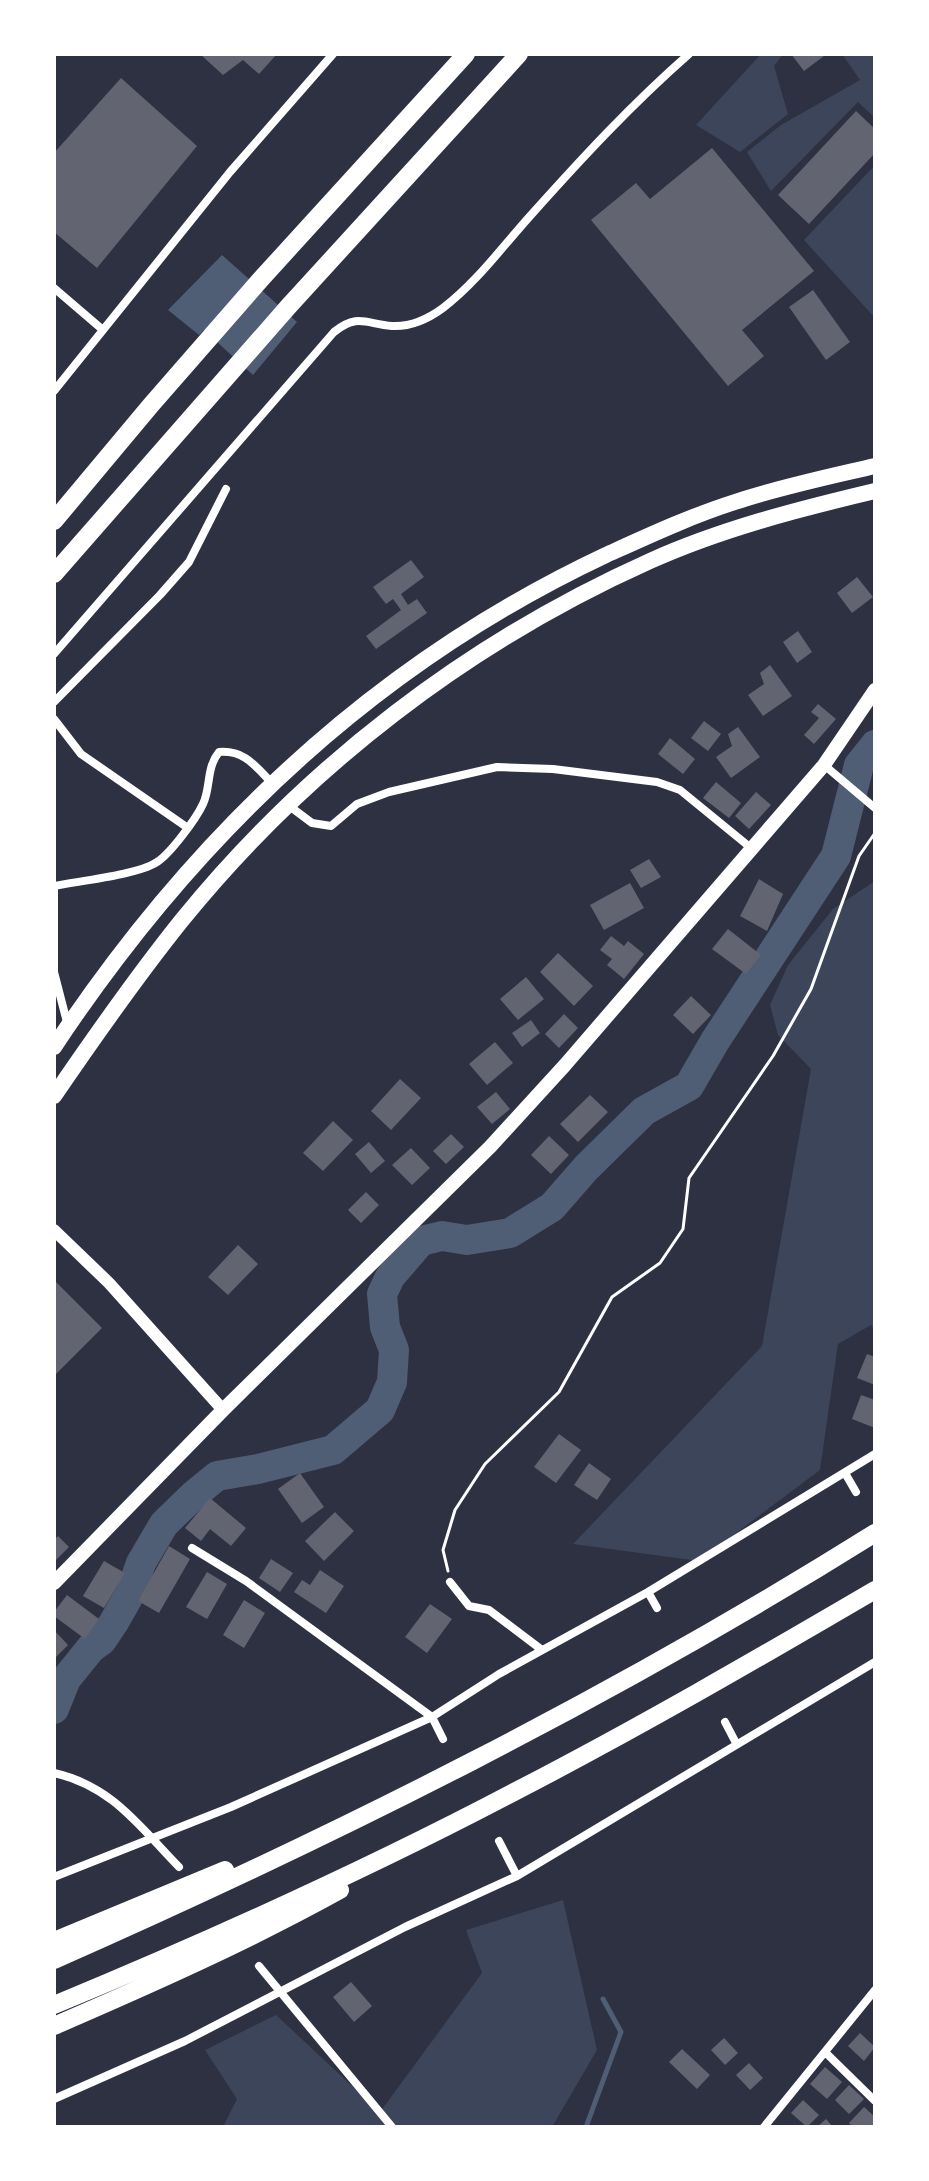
<svg xmlns="http://www.w3.org/2000/svg" width="929" height="2181" viewBox="0 0 929 2181" font-family="'Public Sans',sans-serif">
<style>
.green{fill:#3c4559}
.water{fill:#4f5d75}
.lines{fill:none;stroke-linecap:round;stroke-linejoin:round}
.stream{stroke:#4f5d75;stroke-width:5}
.river{stroke:#4f5d75;stroke-width:30}
.building{fill:#626471}
.path{stroke:#fff;stroke-width:3}
.minor{stroke:#fff;stroke-width:8}
.tertiary{stroke:#fff;stroke-width:12}
.secondary{stroke:#fff;stroke-width:14}
.trunk{stroke:#fff;stroke-width:16}
.motorway{stroke:#fff;stroke-width:18}
</style>
<rect width="100%" height="100%" fill="#2d3142"/>
<path class="green" d="M761,54h22l-9,12 14,48 -48,38 -44,-27z
M842,54h33v64l-17,-16 -87,89 -24,-39 34,-27 79,-45z
M875,165v153l-71,-78z
M875,881v450l-4,-6 -33,19 -18,126 -121,91 -126,-17 189,-198 49,-277 -33,-34 -8,-30 18,-40 45,-56z
M563,1900l34,150 -45,77h-329l14,-28 -32,-49 71,-35 104,97 102,-139 -16,-43z"/>
<path class="water" d="M222,255l75,67 -44,53 -49,-45 -5,5 -31,-25z"/>
<g class="lines">
<path class="stream" d="M586,2127l35,-95 -18,-33"/>
<path class="river" d="M54,1709l12,-30 25,-31 11,-8 12,-18 17,-30 10,-29 23,-39 31,-30 22,-18 41,-7 75,-19 47,-40 12,-28 2,-32 -9,-23 -3,-33 8,-17 31,-36 21,-5 25,4 43,-7 42,-26 34,-39 58,-57 45,-25 26,-45 121,-185 23,-91 16,-20"/>
</g>
<path class="building" d="M200,54h77l-18,20 -16,-14 -20,15z
M791,54h31l2,2 -20,15z
M121,78l76,68 -100,122 -43,-36v-79z
M856,111l19,18v24l-66,71 -31,-29z
M712,148l102,123 -72,59 22,26 -36,30 -137,-166 45,-37 14,16z
M813,290l37,52 -24,18 -37,-53z
M411,560l13,17 -23,17 7,11 9,-6 10,14 -51,36 -10,-13 35,-26 -8,-11 -7,5 -13,-17z
M857,577l16,20 -21,16 -15,-20z
M798,631l14,21 -15,11 -14,-21z
M770,665l22,31 -29,20 -15,-21 16,-11 -4,-11z
M818,704l18,15 -22,25 -10,-9 15,-17 -8,-6z
M704,721l17,13 -13,17 -17,-13z
M738,727l22,30 -29,21 -15,-21 16,-11 -4,-12z
M670,738l25,21 -12,15 -25,-20z
M716,782l25,21 -12,15 -26,-20z
M756,792l15,13 -22,24 -14,-13z
M649,859l12,18 -20,11 -11,-18z
M759,879l24,15 -16,37 -27,-15z
M630,883l14,25 -40,22 -14,-25z
M728,929l33,26 -15,19 -34,-25z
M611,936l13,10 4,-5 16,13 -20,25 -17,-14 5,-6 -12,-9z
M558,953l35,33 -19,20 -34,-34z
M526,977l18,22 -26,21 -18,-21z
M691,996l20,19 -18,19 -20,-19z
M564,1014l14,14 -19,20 -14,-14z
M531,1020l9,13 -18,14 -10,-14z
M495,1042l18,21 -26,22 -18,-21z
M400,1079l21,19 -30,32 -20,-19z
M496,1092l14,17 -18,15 -15,-17z
M590,1095l18,17 -30,30 -18,-18z
M333,1121l20,19 -30,31 -20,-18z
M451,1134l13,13 -18,17 -13,-13z
M549,1136l20,19 -18,19 -20,-19z
M369,1142l16,19 -14,12 -16,-19z
M411,1148l19,20 -18,17 -20,-20z
M366,1192l13,13 -18,18 -13,-13z
M238,1245l20,19 -30,31 -20,-18z
M54,1280l48,48 -48,48z
M867,1354l8,3v28l-18,-7z
M861,1395l14,5v28l-23,-9z
M559,1434l22,16 -25,33 -22,-16z
M589,1463l22,16 -14,21 -23,-15z
M300,1473l24,34 -22,16 -24,-34z
M210,1498l36,30 -15,18 -21,-17 -9,12 -16,-13z
M335,1512l19,19 -30,30 -19,-20z
M58,1536l11,11 -15,15v-22z
M169,1546l21,13 -31,54 -21,-12z
M271,1559l22,14 -13,19 -21,-14z
M104,1561l21,12 -21,35 -21,-12z
M320,1570l24,16 -18,27 -32,-21 8,-12 8,5z
M207,1572l20,12 -20,35 -21,-12z
M67,1595l32,24 -14,20 -31,-23v-4z
M244,1600l21,13 -21,35 -21,-13z
M430,1604l22,15 -25,34 -22,-16z
M54,1630l14,15 -14,14z
M351,1982l21,24 -18,16 -21,-25z
M860,2033l15,14 -11,14 -16,-15z
M724,2038l14,15 -13,12 -14,-15z
M682,2049l28,26 -13,14 -28,-27z
M749,2063l14,15 -13,12 -14,-15z
M825,2067l17,15 -15,17 -17,-15z
M849,2085l15,14 -15,15 -14,-14z
M803,2100l16,15 -12,12 -16,-14z
M864,2107l11,10v10h-22l-4,-4z
M826,2119l7,8h-16z"/>
<g class="lines">
<path class="path" d="M448,1571l-5,-21 12,-40 30,-46 74,-72 53,-95 48,-34 23,-34 6,-51 84,-122 38,-67 48,-133 16,-23"/>
<path class="minor" d="M54,288l49,42
M54,391l176,-219 103,-118
M54,654l280,-322c24,-19 32,-8 58,-6 18,1 36,-7 51,-18 33,-25 60,-62 88,-93 51,-57 100,-110 158,-161
M54,702l106,-107 29,-33 37,-73
M54,719l27,35 107,74
M824,765l51,43
M288,805l24,18 19,3 26,-22 32,-12 108,-25 56,2 104,13 23,8 71,58
M68,1026l-14,-54v-86c24,-5 84,-11 103,-24 13,-8 39,-43 46,-58 8,-17 3,-36 16,-52 26,-2 36,14 53,31
M845,1473l11,19
M192,1548l54,33 186,136 11,22
M450,1582l19,24 20,4 53,40
M648,1592l9,16
M725,1722l11,21
M54,1773c58,13 85,53 125,94
M499,1841l18,35
M54,1877l177,-70 201,-90 67,-43 149,-82 227,-138
M259,1966l133,161
M825,2052l50,49
M54,2099l131,-58 220,-114 112,-51 358,-214
M764,2127l111,-137"/>
<path class="tertiary" d="M54,1230l55,53 114,127"/>
<path class="secondary" d="M54,1583l169,-173 267,-263 75,-82 259,-300 51,-75"/>
<path class="trunk" d="M54,1047c141,-213 320,-383 552,-492 42,-19 85,-39 129,-53 45,-15 93,-25 140,-36
M54,1096c41,-60 83,-120 128,-176 125,-154 287,-278 468,-359 71,-32 149,-52 225,-70"/>
<path class="motorway" d="M54,521l97,-116 110,-126 205,-225
M54,574l234,-267 231,-253
M54,1941l171,-71
M54,1960c283,-125 559,-263 821,-427
M54,2005c157,-65 312,-135 462,-214 122,-63 241,-132 359,-201
M54,2026c97,-42 194,-85 286,-136"/>
</g>
<rect width="929" height="2181" fill="none" stroke="#ffffff" stroke-width="112"/>
</svg>
